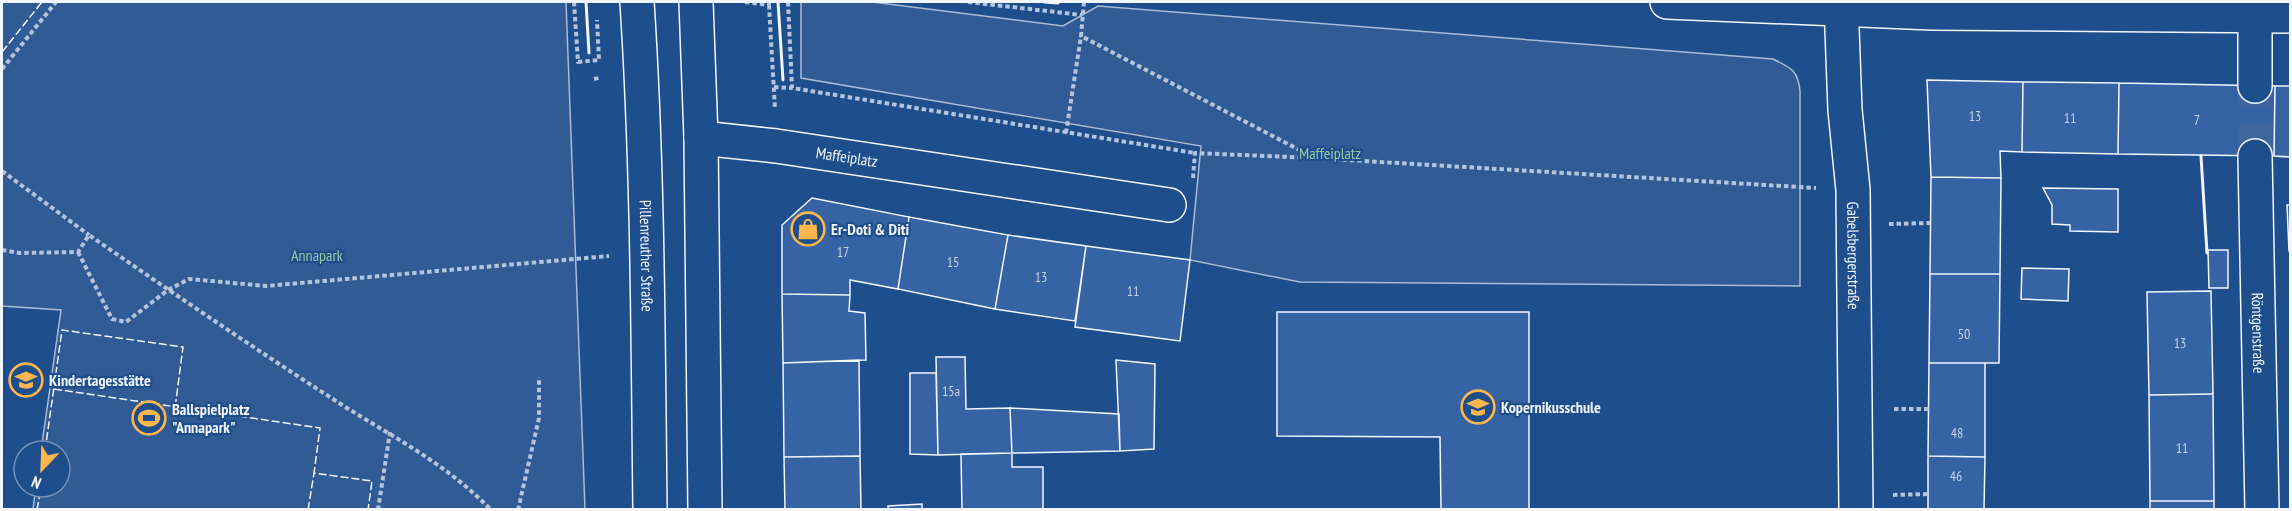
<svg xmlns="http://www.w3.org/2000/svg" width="2292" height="511" viewBox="0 0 2292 511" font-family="'PT Sans Narrow',sans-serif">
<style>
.green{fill:#305b95;stroke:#a8bbd7;stroke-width:1.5}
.building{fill:#3563a3;stroke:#f2f6ff;stroke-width:1.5}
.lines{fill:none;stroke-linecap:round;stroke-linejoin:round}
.minor-tunnel{stroke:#3f679d;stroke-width:33;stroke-dasharray:33 16;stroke-linecap:butt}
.minor-casing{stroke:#f2f6ff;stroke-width:36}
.major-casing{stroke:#f2f6ff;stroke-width:36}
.path{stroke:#b3c4dc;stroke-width:4;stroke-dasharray:4.5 3;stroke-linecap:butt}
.minor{stroke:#1f4e8c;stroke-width:33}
.major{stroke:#1f4e8c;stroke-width:33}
.fence{stroke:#f2f6ff;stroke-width:1.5;stroke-dasharray:8 3;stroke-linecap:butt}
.wall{stroke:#f2f6ff;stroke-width:3}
.labels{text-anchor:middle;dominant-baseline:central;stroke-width:4.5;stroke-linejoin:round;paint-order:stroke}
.number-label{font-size:14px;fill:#c3d1e8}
.park-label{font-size:16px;fill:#97c8a6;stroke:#1f4e8c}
.street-label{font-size:16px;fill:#f2f6ff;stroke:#1f4e8c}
.poi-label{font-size:16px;font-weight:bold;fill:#f2f6ff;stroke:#1f4e8c;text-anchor:start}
</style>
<rect width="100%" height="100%" fill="#1f4e8c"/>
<path class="green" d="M2,2h564l19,507h-552l3,-22h24v-36h-19l20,-141 -59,-4z
M801,2h71l191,24 35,-20 675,53c18,9 25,11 27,32v195l-500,-4 -110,-22 11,-114 -400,-68z"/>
<path class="building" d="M1927,80l96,2 -1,70 -22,-1 1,27 -70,-1z
M2023,82l96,1 -1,71 -96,-2z
M2119,83l156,3 -1,70 -156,-2z
M2275,86h15v71l-16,-1z
M1931,177l70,1 -1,96h-70z
M2043,188l75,1v43l-48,-1v-6l-18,-1v-19z
M812,198l97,19 -11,72 -48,-9v15l-68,-1v-69z
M2287,205h3v46h-1z
M909,217l99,18 -13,74 -97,-20z
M1008,235l78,11 -11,75 -80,-12z
M1086,246l104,14 -10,81 -105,-14z
M2208,250h20v38h-19z
M2022,268l47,1 -1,32 -47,-2z
M1930,274h70l-1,89h-70z
M2211,291l2,103 -64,1 -2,-103z
M782,294l68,1 -1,16 16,2 1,47 -83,3z
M1277,312h252v198h-88l-1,-73 -163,-1z
M936,357h29l1,52 44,-1 2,45 -74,2z
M859,360l1,96 -76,1 -1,-94z
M1116,360l39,4 -1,85 -34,2z
M1929,363h56v94l-57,-1z
M910,373h26l2,82 -28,-1z
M2213,394l1,107h-64l-1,-106z
M1010,408l109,6 1,37 -108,2z
M1012,453v14h31v43h-81l-1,-56z
M860,456l1,54h-76l-1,-53z
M1928,456l57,1 -1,53h-56z
M2150,501h64v9h-64z
M922,504v6h-34v-4z"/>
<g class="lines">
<path class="minor-tunnel" d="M2255,156v-70"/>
<g class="minor-casing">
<g id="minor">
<path d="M1667,2l265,11 358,3"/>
<path id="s1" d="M1841,2l4,108 8,80 3,320"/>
<path d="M2255,86v-70"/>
<path id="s2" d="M701,138l75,8 393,59"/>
<path id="s3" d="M2255,156l7,354"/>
</g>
</g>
<g class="major-casing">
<g id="major">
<path id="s4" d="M637,2c11,169 11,338 13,508"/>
<path d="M696,2l5,136 4,372"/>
</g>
</g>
<path class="path" d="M574,2l4,60 21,-2 -2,-40
M745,2l24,3v-3
M788,2l4,86 403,65
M968,2l114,13
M1084,2l-3,34 232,121
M769,5l6,104
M2,69l54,-67
M594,79l5,-1
M774,87l18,1
M1066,133l15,-97
M2,171l87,64
M1193,178l2,-25 119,5 502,30
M1889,224l41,-1
M2,250l18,3 58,-1 11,-17c82,57 165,113 250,168 52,33 108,61 152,107
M78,252l34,67 14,3 42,-32 21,-11 77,7 343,-30
M1894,409h35
M1893,495l35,-1
M378,510l12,-78
M518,510l21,-92v-41"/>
<use href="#minor" class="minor"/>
<use href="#major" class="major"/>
<path class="fence" d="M2,52l40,-50
M54,389l266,39 -6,45 58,8 -4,29
M45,451l17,-121 121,17 -8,61
M37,510l4,-23
M308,510l6,-37"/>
<path class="wall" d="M586,2l3,51
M778,2l5,78
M1044,2l14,1
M2201,156l6,97"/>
</g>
<defs>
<g id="shop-ring" transform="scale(1.725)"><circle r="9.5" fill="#1f4e8c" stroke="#ffb74d" stroke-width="1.5"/><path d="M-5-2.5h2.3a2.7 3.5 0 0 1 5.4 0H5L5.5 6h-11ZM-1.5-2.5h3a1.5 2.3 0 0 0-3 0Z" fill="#ffb74d"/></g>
<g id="school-ring" transform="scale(1.725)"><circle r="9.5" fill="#1f4e8c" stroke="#ffb74d" stroke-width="1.5"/><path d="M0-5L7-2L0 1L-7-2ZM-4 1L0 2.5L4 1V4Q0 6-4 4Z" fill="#ffb74d"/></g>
<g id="stadium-ring" transform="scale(1.725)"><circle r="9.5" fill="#1f4e8c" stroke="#ffb74d" stroke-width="1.5"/><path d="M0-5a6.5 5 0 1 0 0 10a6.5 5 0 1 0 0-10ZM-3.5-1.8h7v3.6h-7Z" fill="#ffb74d"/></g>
</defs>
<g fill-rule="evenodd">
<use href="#shop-ring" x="808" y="229"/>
<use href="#school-ring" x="26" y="380"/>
<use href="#school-ring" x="1478" y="407"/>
<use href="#stadium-ring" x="149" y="418"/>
</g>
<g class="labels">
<g class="number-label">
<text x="1975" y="116">13</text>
<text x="2070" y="118">11</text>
<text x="2197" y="120">7</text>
<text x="843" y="252">17</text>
<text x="953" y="262">15</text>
<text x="1041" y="277">13</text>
<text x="1133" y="291">11</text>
<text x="1964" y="334">50</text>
<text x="2180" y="343">13</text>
<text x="951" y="391">15a</text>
<text x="1957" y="433">48</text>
<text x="2182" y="448">11</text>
<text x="1956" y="476">46</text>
</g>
<g class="park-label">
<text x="1330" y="153">Maffeiplatz</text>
<text x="317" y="255">Annapark</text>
</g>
<g class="street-label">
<text stroke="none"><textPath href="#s2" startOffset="147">Maffeiplatz</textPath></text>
<text stroke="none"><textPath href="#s4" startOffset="254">Pillenreuther Straße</textPath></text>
<text stroke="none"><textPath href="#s1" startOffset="254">Gabelsbergerstraße</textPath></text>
<text stroke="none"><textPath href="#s3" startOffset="177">Röntgenstraße</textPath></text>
</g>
<g class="poi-label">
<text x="831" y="229">Er-Doti &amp; Diti</text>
<text x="49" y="380">Kindertagesstätte</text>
<text x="1501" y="407">Kopernikusschule</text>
<text x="172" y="409">Ballspielplatz<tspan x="172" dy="18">"Annapark"</tspan></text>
</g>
</g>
<rect width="2292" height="511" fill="none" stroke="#f2f6ff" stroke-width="6"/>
<g transform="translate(42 469) rotate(203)"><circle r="28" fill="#1f4e8c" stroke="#7391ba" stroke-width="1.5"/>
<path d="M0-4.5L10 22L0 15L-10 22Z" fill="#ffb74d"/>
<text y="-9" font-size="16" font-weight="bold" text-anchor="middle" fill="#f2f6ff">N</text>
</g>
</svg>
